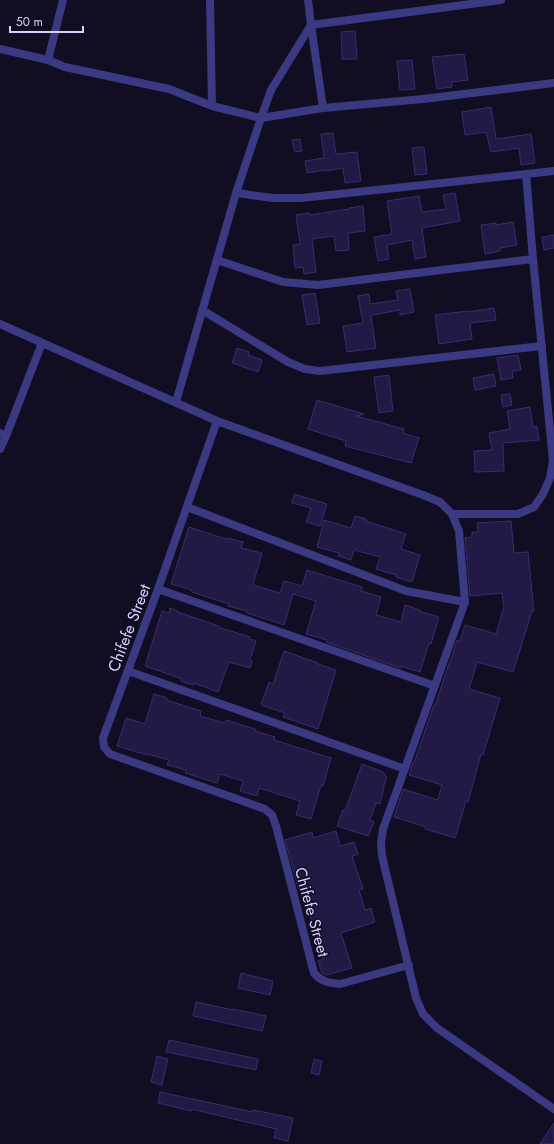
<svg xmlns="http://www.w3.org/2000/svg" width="554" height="1144" viewBox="0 0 554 1144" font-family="Jost,sans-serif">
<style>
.building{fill:#221a44;stroke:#392c70}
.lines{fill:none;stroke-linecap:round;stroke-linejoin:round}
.minor{stroke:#3b3982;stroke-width:8}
.labels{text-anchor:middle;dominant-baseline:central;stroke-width:3;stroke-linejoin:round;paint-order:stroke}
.street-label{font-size:16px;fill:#d5d0ff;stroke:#110e23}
</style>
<rect width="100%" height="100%" fill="#110e23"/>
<path class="building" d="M355,31l2,28h-15l-1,-27z
M464,54l4,26 -16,2v5l-15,2 -5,-32z
M412,60l3,29 -15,1 -3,-29z
M491,107l5,32 35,-5 4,29 -14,2 -2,-17 -28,4 -5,-20 -21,3 -3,-23z
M333,133l3,21 21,-2 4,29 -16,2 -2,-15 -17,3 -1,-1 -18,3 -2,-12 19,-3 -3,-24z
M300,139l2,12 -7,1 -3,-12z
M424,147l3,27 -12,1 -3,-27z
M455,193l5,28 -38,7 4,29 -11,2 -3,-19 -25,5 2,14 -11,2 -4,-24 18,-3 -5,-33 32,-5 3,16 24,-3 -3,-14z
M363,206l2,25 -17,2 1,17 -13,1 -2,-15 -22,3 4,33 -12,2 -1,-7 -8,1 -2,-23 7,-1 -4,-29 14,-2v2l39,-6v-1z
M513,222l4,23 -17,3v3l-15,3 -4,-29 15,-2v2z
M554,235v13l-10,2 -2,-13z
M410,289l4,23 -14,3v-5l-28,5v1h-1l5,32 -29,4 -4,-26 20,-3 -5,-27 11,-2 1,10 28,-4 -2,-9z
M315,293l5,30 -13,2 -5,-30z
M494,308l2,12 -26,3 2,16 -33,5 -4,-29 33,-4v1z
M237,348l12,4 -1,3 14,5 -4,12 -26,-9z
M518,355l3,15 -9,1 1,7 -12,2 -4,-22z
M494,374l2,12 -21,4 -2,-12z
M389,375l4,36 -14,2 -5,-36z
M510,394l2,11 -9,2 -2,-12z
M317,400l47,14 -8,2 48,13 -1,4 16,5 -8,25 -66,-17 1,-5 -38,-12z
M530,407l3,20 4,-1 2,14 -36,3 1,28 -29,1 -1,-21 18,-1 -3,-17 21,-4 -3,-18z
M294,494l33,10 -7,22 -14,-4 5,-14 -19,-5z
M355,516l11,3v2l40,13 -5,15 19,6 -8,27 -16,-5v-2l-20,-6 4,-12 -26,-7 -3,10 -13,-4 1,-3 -22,-6 7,-27 27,8z
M511,521l3,32 14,-1 6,59h-2l-19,61 -36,-10 -8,27 31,9 -17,57 -2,-1 -13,48 -2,-1 -11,37 -30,-9 1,-2 -32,-10 9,-28 35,11 4,-15 -33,-10 3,-10 1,-3 1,1 16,-47 4,-11 1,1 14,-43h1l7,-23 3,1 5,-16 31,9 8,-27 -2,-14 -32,3 -5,-58 7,-1v-5h6l-1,-9z
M189,527l37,12 1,-1 16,4 -2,6 21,5 -9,32 27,8 4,-12 18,5 5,-16 55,17 -1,4 20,6 -5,18 25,7 4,-17 15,5 -1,1 20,6 -8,27 -2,-1 -9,29 -20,-6v2l-74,-26 1,-2 -21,-6 10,-33 -23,-7 -9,31 -37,-12v-2l-19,-5 1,-2 -22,-7 -15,-5v-2l-21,-6z
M170,608l8,3v1l41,14 -1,1 32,10 -1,2 7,2 -6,19 2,1 -2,7 -21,-6 -11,30 -24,-9 -1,2 -12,-4 1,-2 -37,-13 17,-55 7,2z
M284,651l34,12v1l18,6 -18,59 -35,-12 2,-4 -24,-8 8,-23 4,2z
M154,694l13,4 -1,2 35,11 -1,5 25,7 1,-3 29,9v2l20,6 -1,3 57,18 -8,28 -2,-1 -10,34 -15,-4 4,-14 -41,-13 -2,8 -17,-5 3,-10 -23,-7 -3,9 -32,-10 1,-3 -19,-5 2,-5 -22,-6v1l-30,-9 9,-28 19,6z
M362,764l21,8 4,5 -4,11h1l-4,16 -4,-1 -6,17 4,2 -6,14 -31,-10 6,-16 2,1z
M336,831l4,15 14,-4 4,12 -6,2 11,33 -4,1 6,20 6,-2 4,14 -34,11 11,35 -26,7 -4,-2 -4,-12 5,-2 -16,-53 -2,1 -5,-17h-1l-14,-50 27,-8 1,6z
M241,973l32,8 -3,14 -32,-7z
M196,1002l37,8v-1l33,7 -4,15 -69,-15z
M169,1040l89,19 -2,11 -90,-18z
M157,1056l11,3 -6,26 -11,-3z
M314,1059l8,2 -3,14 -8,-2z
M160,1092l93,20v-2l40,8 -5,23 -14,-3 2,-9 -85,-20v2l-33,-8z
M554,1123v21h-14z"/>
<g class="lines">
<path class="minor" d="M210,0l2,106
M308,0l3,25 12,83
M0,49l48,11 17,7 104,22 43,17 49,12 62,-10 100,-9 131,-16
M48,60l15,-60
M236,193l37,5h28l253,-27
M217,260l66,22 35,3 215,-26
M202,310l86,52 17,7 15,2 222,-25
M0,324l217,97
M176,402l60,-209 25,-75 10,-28 40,-65 190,-25
M0,433l6,3 36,-93
M0,449l6,-13
M187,507l219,84 59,11
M452,514h66l16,-7 9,-13 7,-16 3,-18 -20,-201 -7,-85
M158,589l277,97
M128,671l277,98
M409,965l-69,19c-11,-1 -18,-2 -26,-11l-38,-147 -4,-11 -7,-6 -155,-55 -6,-7 -1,-9 55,-149 59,-168 206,74 17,7 12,12 7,17 6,71 -82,227 -2,14 1,13 34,142 7,16 14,14 117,81"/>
</g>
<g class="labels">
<g class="street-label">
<text transform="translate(129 628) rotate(-69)">Chifefe Street</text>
<text transform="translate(312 912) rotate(75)">Chifefe Street</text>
</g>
</g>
<path d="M10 26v6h73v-6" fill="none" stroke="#d5d0ff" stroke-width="2"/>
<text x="16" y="26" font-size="12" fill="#d5d0ff" stroke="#110e23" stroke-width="3" paint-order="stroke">50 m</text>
</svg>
